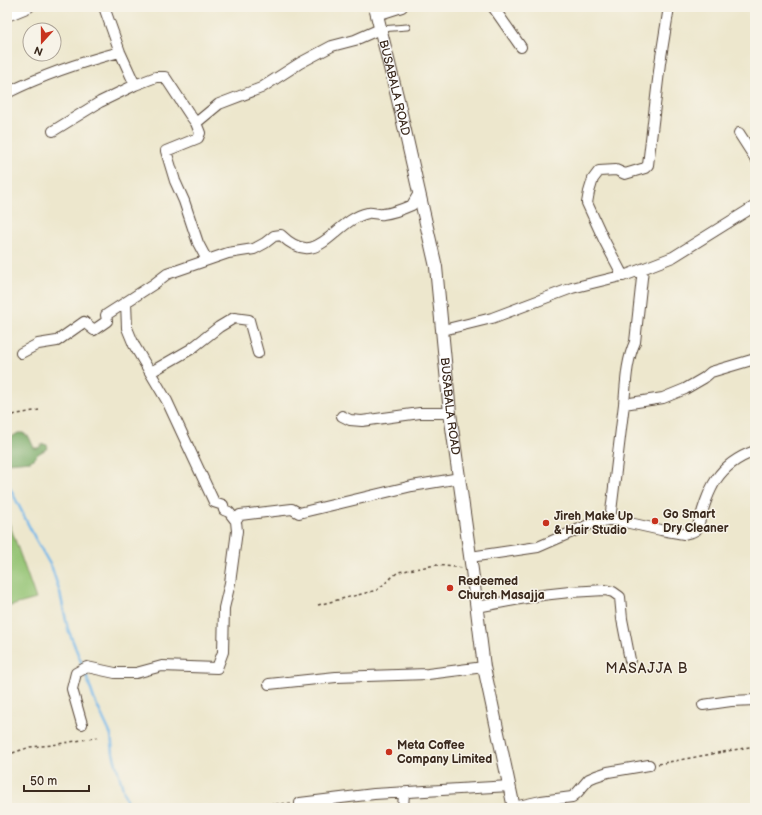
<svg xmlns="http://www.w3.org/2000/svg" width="762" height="815" viewBox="0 0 762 815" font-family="'Balsamiq Sans',sans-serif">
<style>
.green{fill:#93c372;stroke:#677648}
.forest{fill:#76a964;stroke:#586a41}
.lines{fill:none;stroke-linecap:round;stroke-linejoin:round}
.stream{stroke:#74b8ea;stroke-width:2.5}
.service-casing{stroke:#564638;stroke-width:7}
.minor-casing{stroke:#564638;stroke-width:12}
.tertiary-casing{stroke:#564638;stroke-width:14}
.path{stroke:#564638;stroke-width:1.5;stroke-dasharray:3 3;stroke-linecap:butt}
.service{stroke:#fff;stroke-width:5}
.minor{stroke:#fff;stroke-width:10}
.tertiary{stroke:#fff;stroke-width:12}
.poi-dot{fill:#c8321e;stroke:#f7f3e8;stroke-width:1.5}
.labels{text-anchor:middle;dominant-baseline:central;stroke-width:3;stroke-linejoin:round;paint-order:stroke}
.street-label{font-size:12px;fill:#3b2a1e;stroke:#f7f3e8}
.poi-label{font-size:12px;font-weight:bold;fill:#3b2a1e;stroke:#f7f3e8;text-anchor:start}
.quarter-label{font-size:14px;letter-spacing:1px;fill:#3b2a1e;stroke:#f7f3e8}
</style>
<rect width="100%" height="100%" fill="#f7f3e8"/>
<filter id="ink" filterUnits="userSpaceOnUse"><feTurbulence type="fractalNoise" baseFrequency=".025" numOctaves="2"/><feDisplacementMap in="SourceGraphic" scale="8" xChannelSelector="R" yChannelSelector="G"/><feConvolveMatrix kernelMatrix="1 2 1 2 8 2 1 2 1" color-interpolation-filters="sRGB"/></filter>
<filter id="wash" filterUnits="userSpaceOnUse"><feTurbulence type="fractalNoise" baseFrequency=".012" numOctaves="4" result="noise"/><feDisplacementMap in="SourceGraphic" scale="16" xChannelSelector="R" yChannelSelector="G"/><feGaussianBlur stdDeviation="0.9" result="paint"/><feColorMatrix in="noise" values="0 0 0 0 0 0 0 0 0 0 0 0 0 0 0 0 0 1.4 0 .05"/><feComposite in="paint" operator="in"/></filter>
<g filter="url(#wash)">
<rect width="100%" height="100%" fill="#ede7cd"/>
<path class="green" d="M7,517l29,82 -29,8z"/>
<path class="forest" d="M18,433h5l6,4 5,11h4l5,-4 4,1 1,3 -10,6 -7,7 -24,2v-23z"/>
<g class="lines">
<path class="stream" d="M7,482l28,56 17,30 8,25 8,36 15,38
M85,672l9,27 17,36 2,18 14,50v5"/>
</g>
</g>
<g filter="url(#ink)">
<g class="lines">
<g class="service-casing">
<path id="service" d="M380,29l27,-2"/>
</g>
<g class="minor-casing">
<path id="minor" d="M104,7l16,45 15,33 21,-8h9l25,38 6,8
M493,7l28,40
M377,15l25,-8
M7,16l22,-9
M7,93c36,-18 74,-31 113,-41
M53,131l47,-29 35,-17
M739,133l16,25
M207,260l-9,-17 -14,-42 -9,-20 -9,-30 32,-13 2,-5 -4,-10 23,-19 42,-16 39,-25 32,-17 23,-6 25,-11
M623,276l-19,-36 -17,-37 2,-11 4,-13 6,-8 17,-1 9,4 20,-6 3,-3 12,-102 9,-56
M126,302l1,26 7,17 33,56 47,101 9,3 1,5 5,2 7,9
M443,330l49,-12 80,-30 57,-14 44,-17 82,-51
M21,353l17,-9 19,-3 27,-19 10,8 13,-9 -1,-6 48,-31 13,-10 61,-21 26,-4 11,-6 9,-7 7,-1c38,37 52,-15 87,-22 4,-1 10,2 15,1 10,-1 20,-5 29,-9l7,-12
M151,372l40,-23 28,-22 15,-9 15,2 9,33
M624,404c2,-21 2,-42 11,-62l8,-73
M342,416l8,4 12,1 58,-8h30
M610,520l14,-116 39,-6 22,-9 19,-11 7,-6 44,-13
M470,557l68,-10 55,-24 14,-3h9l45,10 23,4 8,-2 4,-2 2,-4c11,-37 18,-61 57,-75
M477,607l65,-12 28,-3 35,-2 8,2 7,5 2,22 8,41
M269,684l67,-7 92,-3 56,-7
M703,705l28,-4 24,-1
M82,724l-10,-35 4,-16 11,-6 28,6h21l26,-7 55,2 6,-16 1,-44 6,-25 7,-52 -1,-10 4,-6 52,-6 7,4 113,-27 48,-8
M514,807l27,-6 31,-4 5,-4 12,-14 7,-3 12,-4 41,-7
M300,808v-5l74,-9 136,-8
M403,808l1,-15"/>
</g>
<g class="tertiary-casing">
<g id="tertiary">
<path id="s1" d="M375,7l23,93 38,167 14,146 22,157 12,97 30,141"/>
</g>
</g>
<path class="path" d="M7,416l32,-6
M318,605l59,-15 21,-18 38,-7 27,3
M7,755l23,-8 22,-2 47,-8
M658,764l97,-18
M222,808l70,-5"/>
<use href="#service" class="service"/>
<use href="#minor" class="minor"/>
<use href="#tertiary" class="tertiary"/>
</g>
</g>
<g class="poi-dot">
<circle cx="655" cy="521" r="4"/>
<circle cx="546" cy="523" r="4"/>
<circle cx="450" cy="588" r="4"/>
<circle cx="389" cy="752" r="4"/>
</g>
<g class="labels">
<g class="street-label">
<text stroke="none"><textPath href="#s1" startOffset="83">BUSABALA ROAD</textPath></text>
<text stroke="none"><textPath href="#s1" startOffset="407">BUSABALA ROAD</textPath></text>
</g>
<g class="poi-label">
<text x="663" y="514">Go Smart<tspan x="663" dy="14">Dry Cleaner</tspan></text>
<text x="554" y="516">Jireh Make Up<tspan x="554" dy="14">&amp; Hair Studio</tspan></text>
<text x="458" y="581">Redeemed<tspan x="458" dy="14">Church Masajja</tspan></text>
<text x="397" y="745">Meta Coffee<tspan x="397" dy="14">Company Limited</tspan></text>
</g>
<g class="quarter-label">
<text x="647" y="668">MASAJJA B</text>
</g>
</g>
<rect width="762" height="815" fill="none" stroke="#f7f3e8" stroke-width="24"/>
<g transform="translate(42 42) rotate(201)"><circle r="19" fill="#f7f3e8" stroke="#aca397"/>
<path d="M0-3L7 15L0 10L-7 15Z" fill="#c8321e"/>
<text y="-6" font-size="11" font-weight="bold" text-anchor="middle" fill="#3b2a1e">N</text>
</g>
<path d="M24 785v6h65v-6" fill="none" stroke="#3b2a1e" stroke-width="2"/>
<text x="30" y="785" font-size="12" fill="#3b2a1e" stroke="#f7f3e8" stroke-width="3" paint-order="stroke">50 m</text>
</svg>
